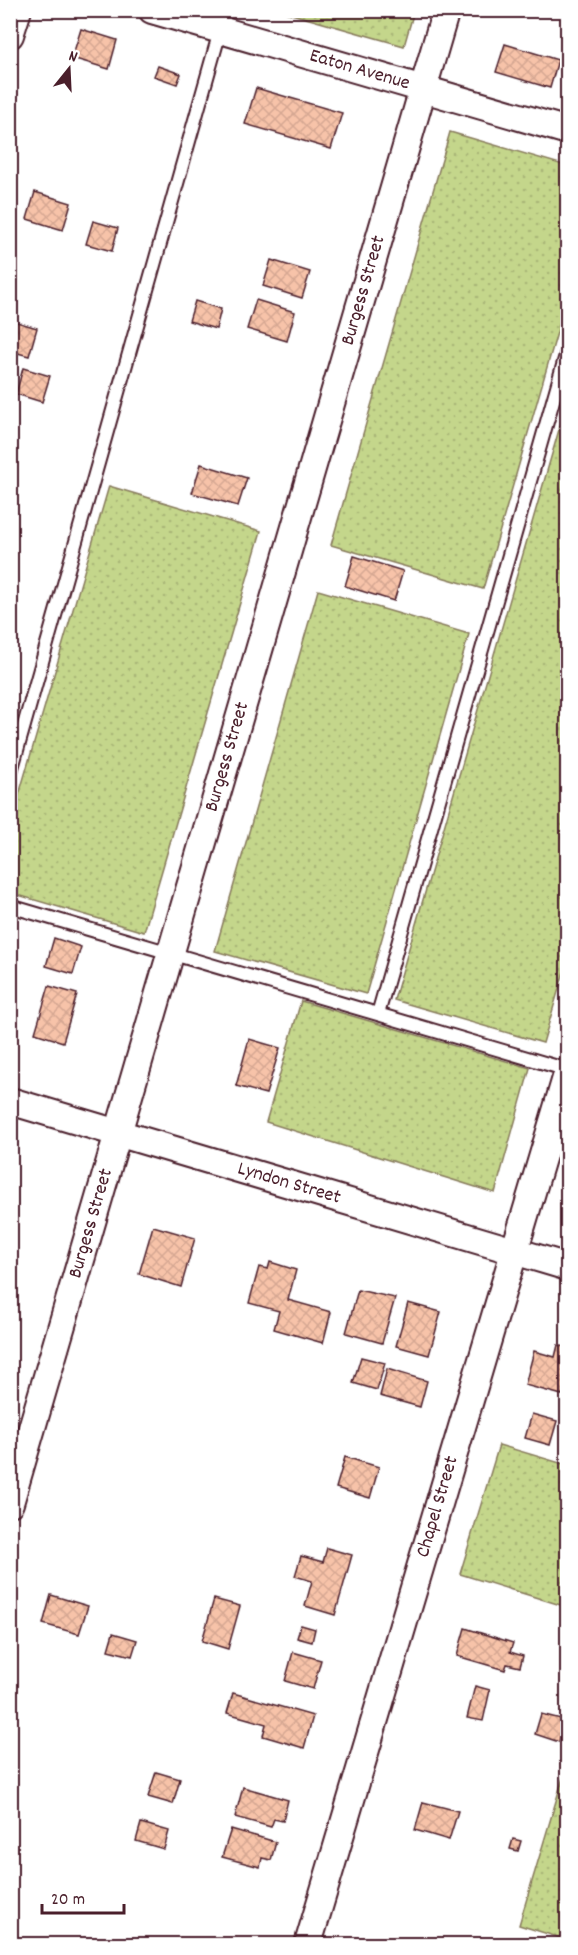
<svg xmlns="http://www.w3.org/2000/svg" width="578" height="1955" viewBox="0 0 578 1955" font-family="Dekko,sans-serif">
<style>
.grass{fill:url(#grass-dots);stroke:#877a5b;stroke-width:1.5}
.building{fill:url(#building-cross-hatch);stroke:#4a1f2b;stroke-width:1.5}
.lines{fill:none;stroke-linecap:round;stroke-linejoin:round}
.lane-casing{stroke:#4a1f2b;stroke-width:16}
.street-casing{stroke:#4a1f2b;stroke-width:30}
.lane{stroke:#fff;stroke-width:12}
.street{stroke:#fff;stroke-width:26}
.labels{text-anchor:middle;dominant-baseline:central;stroke-width:4.5;stroke-linejoin:round;paint-order:stroke}
.street-label{font-size:20px;fill:#4a1f2b;stroke:#fff}
</style>
<defs>
<pattern id="grass-dots" width="8" height="8" patternUnits="userSpaceOnUse" patternTransform="scale(1.5)"><rect width="8" height="8" fill="#c4d68b"/><path d="M2 2h.1M6 6h.1" fill="none" stroke="#aab778" stroke-width="1.8" stroke-linecap="round"/></pattern>
<pattern id="building-cross-hatch" width="8" height="8" patternUnits="userSpaceOnUse" patternTransform="scale(1.5)"><rect width="8" height="8" fill="#f7c3a9"/><path d="M0 0l8 8M0 8l8-8" fill="none" stroke="#d5a792"/></pattern>
</defs>
<rect width="100%" height="100%" fill="#fff"/>
<filter id="ink" filterUnits="userSpaceOnUse"><feTurbulence type="fractalNoise" baseFrequency=".0167" numOctaves="2"/><feDisplacementMap in="SourceGraphic" scale="12" xChannelSelector="R" yChannelSelector="G"/><feConvolveMatrix kernelMatrix="1 2 1 2 8 2 1 2 1" color-interpolation-filters="sRGB"/></filter>
<g filter="url(#ink)">
<path class="grass" d="M281,11h133l-10,35z
M450,132l117,34v132l-84,291 -152,-44z
M567,402l1,556 -25,85 -149,-43z
M109,486l152,45 -117,401 -133,-39v-71z
M318,590l151,44 -103,360 -151,-43z
M301,1001l229,67 -35,125 -229,-71z
M499,1445l68,20v142l-107,-33z
M567,1764v176l-48,-15z"/>
<path class="building" d="M81,29l36,11 -8,29 -37,-11z
M505,44l53,16 -8,28 -54,-16z
M158,66l23,8 -4,10 -23,-8z
M256,88l86,25 -11,36 -86,-25z
M35,192l36,11 -8,27 -36,-11z
M93,221l25,7 -6,23 -26,-7z
M271,260l39,12 -8,26 -39,-12z
M256,300l39,12 -8,29 -40,-12z
M195,301l26,8 -5,20 -27,-8z
M10,320l27,8 -8,28 -19,-5z
M23,368l27,8 -8,26 -26,-8z
M201,464l46,14 -9,28 -46,-13z
M354,556l49,15 -9,30 -49,-15z
M54,938l27,9 -8,27 -27,-8z
M49,986l28,8 -14,48 -28,-9z
M249,1039l31,9 -14,46 -30,-8z
M153,1226l42,12 -14,49 -42,-13z
M270,1262l26,8 -8,30 43,12 -8,31 -49,-14 5,-18 -30,-8 10,-36 9,2z
M358,1290l37,8 -13,45 -36,-10z
M408,1303l33,9 -12,43 -33,-9z
M558,1345l10,3v30l-6,17 -37,-10 9,-34 21,6z
M361,1357l24,6 -8,27 -24,-7z
M387,1369l40,12 -7,26 -40,-11z
M532,1414l25,7 -7,24 -25,-7z
M345,1457l34,10 -9,31 -34,-10z
M327,1548l25,7 -17,60 -30,-9 7,-25 -17,-5 6,-20 22,6z
M51,1595l37,11 -9,28 -36,-10z
M214,1599l26,7 -12,43 -26,-8z
M301,1625l14,4 -3,13 -15,-4z
M465,1628l48,15 -3,9 13,4 -3,11 -13,-3 -2,6 -48,-14z
M113,1633l24,7 -5,16 -24,-6z
M293,1652l28,8 -8,29 -28,-8z
M475,1686l15,4 -7,31 -16,-3z
M233,1693l80,23 -9,32 -41,-12 3,-12 -39,-11z
M541,1714l24,6 -6,22 -24,-8z
M156,1772l24,7 -7,25 -25,-7z
M243,1787l45,13 -5,21 -9,-2 -3,8 -36,-10z
M423,1802l35,9 -9,29 -34,-10z
M141,1823l28,8 -5,18 -28,-8z
M231,1829l45,13 -5,18 -9,-2 -2,9 -38,-10z
M513,1839l8,2 -3,10 -8,-2z"/>
<g class="lines">
<g class="lane-casing">
<path id="lane" d="M10,775l216,-765
M10,906l558,164
M378,1014l190,-666"/>
</g>
<g class="street-casing">
<g id="street">
<path id="s1" d="M152,10l416,121"/>
<path d="M10,35l8,-25"/>
<path id="s2" d="M10,1101l558,166"/>
<path id="s3" d="M10,1503l436,-1493"/>
<path id="s4" d="M308,1944l260,-873"/>
</g>
</g>
<use href="#lane" class="lane"/>
<use href="#street" class="street"/>
</g>
</g>
<g class="labels">
<g class="street-label">
<text stroke="none"><textPath href="#s1" startOffset="216">Eaton Avenue</textPath></text>
<text stroke="none"><textPath href="#s3" startOffset="1263">Burgess Street</textPath></text>
<text stroke="none"><textPath href="#s3" startOffset="777">Burgess Street</textPath></text>
<text stroke="none"><textPath href="#s2" startOffset="291">Lyndon Street</textPath></text>
<text stroke="none"><textPath href="#s3" startOffset="291">Burgess Street</textPath></text>
<text stroke="none"><textPath href="#s4" startOffset="456">Chapel Street</textPath></text>
</g>
</g>
<rect width="578" height="1955" fill="none" stroke="#fff" stroke-width="36"/>
<rect x="18" y="18" width="542" height="1919" fill="none" stroke="#4a1f2b" stroke-width="2" filter="url(#ink)"/>
<g transform="translate(69 69) rotate(18)" stroke="#ffffff" stroke-width="4.5" paint-order="stroke">
<path d="M0-4.5L10 22L0 15L-10 22Z" fill="#4a1f2b"/>
<text y="-9" font-size="16" font-weight="bold" text-anchor="middle" fill="#4a1f2b">N</text>
</g>
<path d="M42 1904v9h82v-9" fill="none" stroke="#4a1f2b" stroke-width="3"/>
<text x="51" y="1904" font-size="18" fill="#4a1f2b" stroke="#ffffff" stroke-width="4.5" paint-order="stroke">20 m</text>
</svg>
